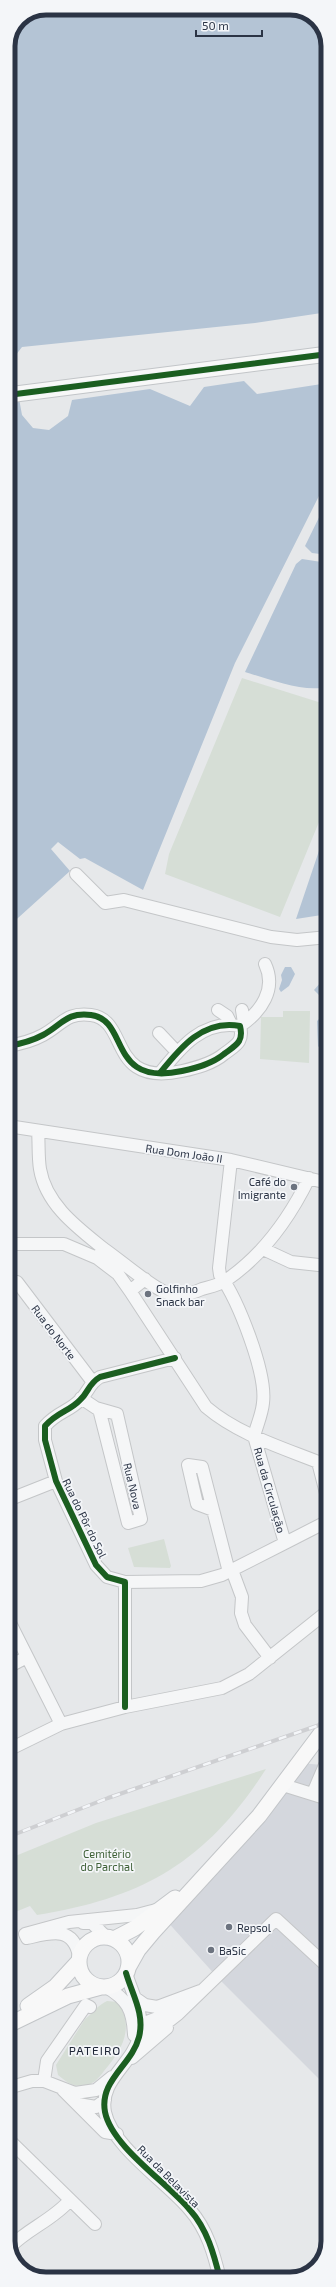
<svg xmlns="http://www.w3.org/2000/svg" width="336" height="2287" viewBox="0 0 336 2287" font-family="'Exo 2',sans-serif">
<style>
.built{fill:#d4d7dd}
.green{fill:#d6ded6}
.water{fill:#b4c4d5}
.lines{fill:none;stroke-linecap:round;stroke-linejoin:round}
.minor-casing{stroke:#c4c6c8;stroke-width:14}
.major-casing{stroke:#c2c5c8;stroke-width:17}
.minor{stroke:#f5f6f7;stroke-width:12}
.major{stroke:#f8f8f8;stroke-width:15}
.rail-casing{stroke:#cecfd2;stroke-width:4}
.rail{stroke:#f4f6f9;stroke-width:2.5;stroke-dasharray:8;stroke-linecap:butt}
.cycleway-casing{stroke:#f4f6f9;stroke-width:8}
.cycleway{stroke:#1b5e20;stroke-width:6}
.poi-dot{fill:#6c737f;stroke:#f4f6f9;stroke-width:1.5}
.labels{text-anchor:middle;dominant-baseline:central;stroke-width:3.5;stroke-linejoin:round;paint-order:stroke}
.street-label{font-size:11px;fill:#2b3445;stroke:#f4f6f9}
.poi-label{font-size:11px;fill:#2b3445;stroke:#f4f6f9;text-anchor:start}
.park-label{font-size:11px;fill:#3f6138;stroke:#f4f6f9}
.neighbourhood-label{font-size:12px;letter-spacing:1px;fill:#1d2536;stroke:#f4f6f9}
.rim{fill:none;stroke:#2b3445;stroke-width:5}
</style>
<rect width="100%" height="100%" fill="#e6e8ea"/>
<path class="built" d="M328,1758v330l-111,-111 -52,-58 134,-156 24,2z"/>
<path class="green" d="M242,678l86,27v95l-48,117 -115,-43 4,-20z
M283,1011h27l-1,52 -49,-4 1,-42h22z
M164,1539l7,27 -1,2 -36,-1 -6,-19z
M266,1769c-59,92 -122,129 -229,146l-7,-9 -22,9v-56l88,-36z
M107,2001l11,1c17,26 4,48 -14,69 -5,7 -12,15 -22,15 -9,1 -17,-5 -24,-11l-2,-10 29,-46c8,-6 13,-14 22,-18z"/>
<path class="water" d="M46,8h249l22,11 11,22v271l-73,11 -233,24 -10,13 10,55 11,13 16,2 19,-14 4,-16 78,-11 40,17 14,-19 40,-6 13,13 71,-11v95l-93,185 -92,227 -58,-32 -5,1 -22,-17 -7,7 19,22 -62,56v-882l11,-26z
M328,499v56l-16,-2 -7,-7z
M302,559l26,4v122c-15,11 -66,-8 -83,-13l51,-108z
M328,835v49l-6,12 6,8v10l-32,5 28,-83z
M285,967h6l4,7 -6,12 -8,6 -2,-3 3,-9 -1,-5z
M328,974v30l-14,-14z
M328,1015v38l-5,-1 -5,-6 -1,-25 4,-4z"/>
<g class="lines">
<g class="minor-casing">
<path id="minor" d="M76,874l29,29 19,-3 147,37 26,3 31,-3
M218,1010l9,6 4,8
M242,1010l2,13
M240,1026c21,-14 37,-37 25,-62
M159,1033l17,18
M8,1046c12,-2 24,-5 35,-11 20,-11 23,-23 48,-20 39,5 16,72 91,56 14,-3 30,-7 42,-17 12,-9 20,-12 16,-28 -37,-7 -60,22 -80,47
M8,1126l223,34 97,23
M38,1131c1,12 0,26 2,38 6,36 38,59 64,80
M231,1160l-12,108 1,7c18,25 47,98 43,128 -1,11 -6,22 -9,33
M8,1244h56l33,14
M263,1249l28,13 37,4
M145,1279l-15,12 -12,-17 -21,-16 7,-9c15,10 50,41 66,45 11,3 21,0 32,-5 7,-2 17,-4 23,-8 37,-25 65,-64 84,-103
M17,1282l75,99
M130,1291l76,116c34,29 81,42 122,59
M81,1398l15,10 21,6 24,105 -13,4 -29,-114
M318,1462l10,39
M8,1500l48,-19
M213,1510l-16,-6 -9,-39 14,2 27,105
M285,1543l43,-22
M232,1570l10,27 -1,16 4,12 25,33
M125,1582l76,-1 21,-6 63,-32 -31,-107
M8,1619l53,105 -53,26
M8,1667l19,-10
M125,1707v-125l-18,-5 -11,-12 -40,-84 -11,-41v-14c12,-14 25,-15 35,-26 9,-8 8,-16 20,-23l75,-19
M61,1724l64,-17 97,-19 27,-14 79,-63
M283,1785l45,14
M313,1793l15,-35
M83,1923h9l14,14
M79,1956c-6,-31 -29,-23 -52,-18l-2,-4 44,-12 68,-7 19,-5
M126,1973c6,21 19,41 13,64 -7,28 -40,43 -34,75 7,35 63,71 85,98 17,19 24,44 30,69
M106,1987c21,12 27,23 28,48
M135,1998l10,7 12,2 43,-16
M136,2027l7,7 17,-6 18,-14 98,-95 52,48
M138,2032l6,-9 13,-5 23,-13
M132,2058l35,-30
M44,2081l3,-20 39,-56 4,2
M8,2088l24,-7h12l31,12 21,-3 16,-13
M63,2090l42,42 12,2
M78,2104l18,3 9,-7
M8,2139l87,85
M9,2248c18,-19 44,-28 61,-48"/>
</g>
<g class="major-casing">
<path id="major" d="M8,395l320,-41
M79 1962a25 25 0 1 1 50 0a25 25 0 1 1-50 0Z
M114,1939l21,-11 40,-30
M129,1966l9,-16 15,-18 106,-116 69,-92
M28,2006l27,-19 23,-25
M8,2025l60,-29 33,-9"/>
</g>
<use href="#minor" class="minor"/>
<use href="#major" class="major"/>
<g class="rail-casing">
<path id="rail" d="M8,1837l100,-39 220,-76"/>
</g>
<use href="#rail" class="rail"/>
<g class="cycleway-casing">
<path id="cycleway" d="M8,395l320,-41
M8,1046c12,-2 24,-5 35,-11 20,-11 23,-23 48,-20 39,5 16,72 91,56 14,-3 30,-7 42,-17 12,-9 20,-12 16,-28 -37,-7 -60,22 -80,47
M125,1707v-125l-18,-5 -11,-12 -40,-84 -11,-41v-14c12,-14 25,-15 35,-26 9,-8 8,-16 20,-23l75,-19
M126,1973c6,21 19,41 13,64 -7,28 -40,43 -34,75 7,35 63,71 85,98 17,19 24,44 30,69"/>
</g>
<use href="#cycleway" class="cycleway"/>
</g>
<g class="poi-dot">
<circle cx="294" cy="1187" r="4"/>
<circle cx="148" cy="1294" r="4"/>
<circle cx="229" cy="1927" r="4"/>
<circle cx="211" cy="1950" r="4"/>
</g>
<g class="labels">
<g class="street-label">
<text transform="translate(184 1153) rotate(8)">Rua Dom João II</text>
<text transform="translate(54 1332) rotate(53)">Rua do Norte</text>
<text transform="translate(133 1486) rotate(77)">Rua Nova</text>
<text transform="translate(270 1490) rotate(74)">Rua da Circulação</text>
<text transform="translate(85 1518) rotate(64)">Rua do Pôr do Sol</text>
<text transform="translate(169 2176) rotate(45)">Rua da Belavista</text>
</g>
<g class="poi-label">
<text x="286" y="1181" text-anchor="end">Café do<tspan x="286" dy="13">Imigrante</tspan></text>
<text x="156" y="1288">Golfinho<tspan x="156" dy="13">Snack bar</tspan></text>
<text x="237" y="1927">Repsol</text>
<text x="219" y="1950">BaSic</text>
</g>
<g class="park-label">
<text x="107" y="1853">Cemitério<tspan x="107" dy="13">do Parchal</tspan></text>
</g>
<g class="neighbourhood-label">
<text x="95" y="2050">PATEIRO</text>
</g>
</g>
<path d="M0 0H336V2287H0ZM46 15H290A31 31 0 0 1 321 46V2241A31 31 0 0 1 290 2272H46A31 31 0 0 1 15 2241V46A31 31 0 0 1 46 15Z" fill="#f4f6f9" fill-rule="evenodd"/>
<path class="rim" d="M46 15H290A31 31 0 0 1 321 46V2241A31 31 0 0 1 290 2272H46A31 31 0 0 1 15 2241V46A31 31 0 0 1 46 15Z"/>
<path d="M196 30v6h66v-6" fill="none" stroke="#2b3445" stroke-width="2"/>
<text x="202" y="30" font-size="12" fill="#2b3445" stroke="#f4f6f9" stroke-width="3" paint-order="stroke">50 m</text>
</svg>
